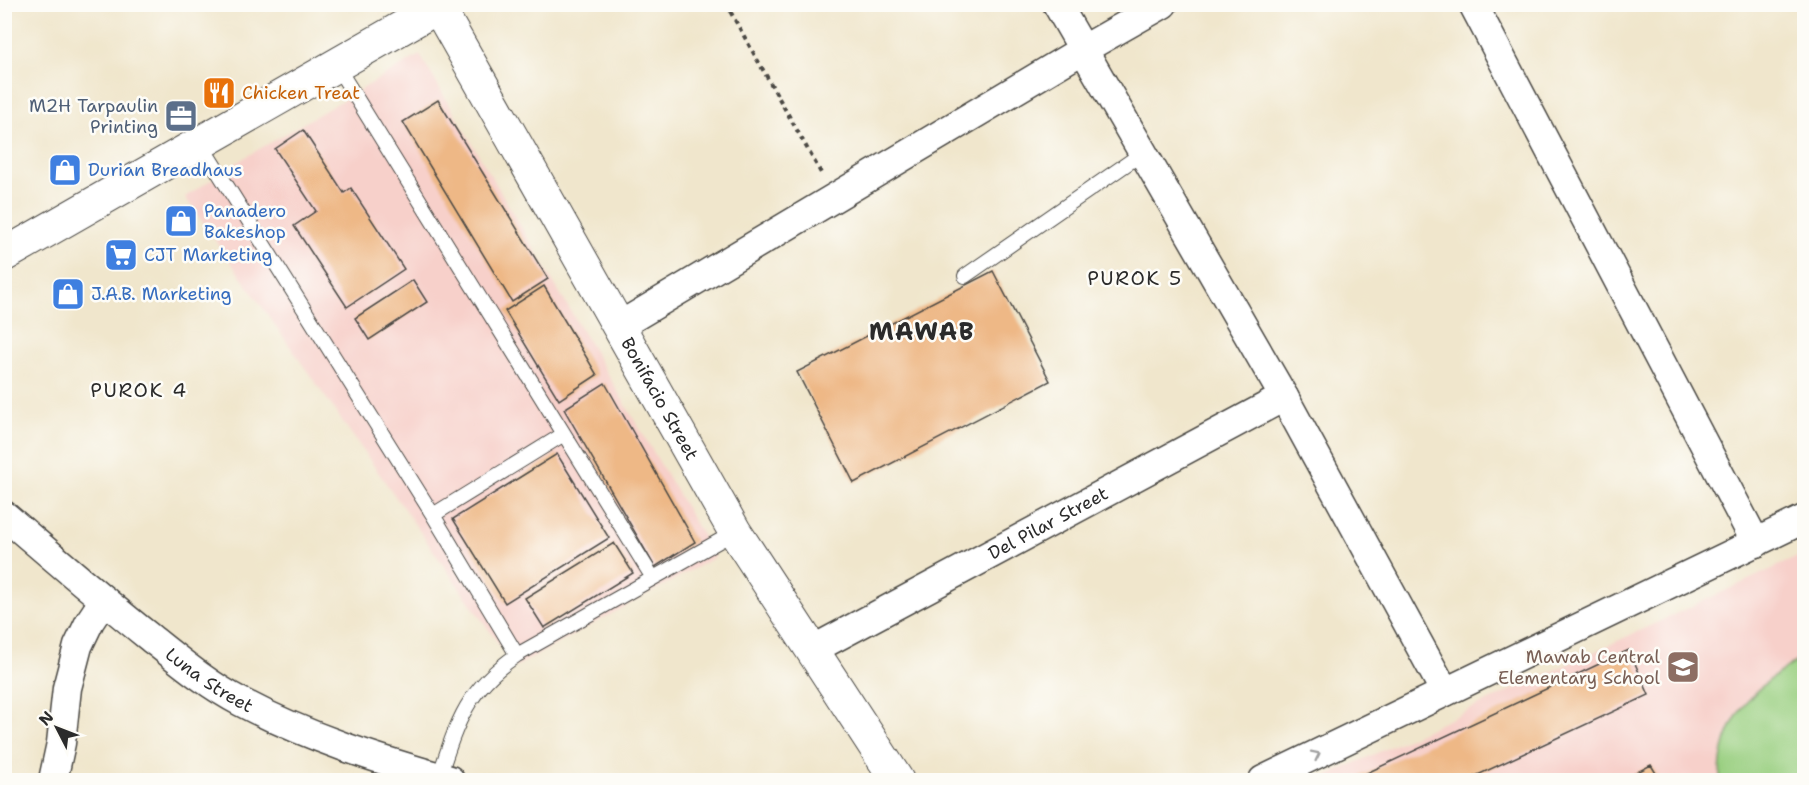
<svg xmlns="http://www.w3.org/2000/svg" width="1809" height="785" viewBox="0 0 1809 785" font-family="'Shantell Sans',sans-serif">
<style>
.built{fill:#f7d0ca}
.green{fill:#99cf80;stroke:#627d56;stroke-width:1.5}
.building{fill:#eeb886}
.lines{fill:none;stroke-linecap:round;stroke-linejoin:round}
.lane-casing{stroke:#494743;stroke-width:16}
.street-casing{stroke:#494743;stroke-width:31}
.primary-casing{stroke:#494743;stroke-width:35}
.path{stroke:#494743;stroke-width:4;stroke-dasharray:4.5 4.5;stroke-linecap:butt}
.lane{stroke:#fff;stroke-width:14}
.street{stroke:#fff;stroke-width:28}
.primary{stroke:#fff;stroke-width:33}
.oneway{stroke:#a0a0a0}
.labels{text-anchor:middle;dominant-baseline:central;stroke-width:5;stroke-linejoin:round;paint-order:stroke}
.food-label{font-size:18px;fill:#c56008;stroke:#fdfcf7;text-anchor:start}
.service-label{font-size:18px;fill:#4e5e75;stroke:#fdfcf7;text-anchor:end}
.shop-label{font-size:18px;fill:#366cbe;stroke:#fdfcf7;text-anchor:start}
.street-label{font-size:18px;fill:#2b2b2b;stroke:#fdfcf7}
.education-label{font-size:18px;fill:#785e54;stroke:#fdfcf7;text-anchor:end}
.neighbourhood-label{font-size:20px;letter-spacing:1.5px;fill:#2b2b2b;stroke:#fdfcf7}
.district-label{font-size:24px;font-weight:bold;letter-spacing:1.5px;fill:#2b2b2b;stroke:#fdfcf7}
</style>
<rect width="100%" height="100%" fill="#fdfcf7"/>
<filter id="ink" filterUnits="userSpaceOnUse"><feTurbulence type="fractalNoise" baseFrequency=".0167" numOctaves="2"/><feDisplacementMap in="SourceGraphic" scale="12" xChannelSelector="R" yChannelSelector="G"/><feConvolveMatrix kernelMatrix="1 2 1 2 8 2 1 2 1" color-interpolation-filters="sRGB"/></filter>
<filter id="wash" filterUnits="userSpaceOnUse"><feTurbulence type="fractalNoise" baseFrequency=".008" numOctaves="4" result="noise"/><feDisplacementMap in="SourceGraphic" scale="24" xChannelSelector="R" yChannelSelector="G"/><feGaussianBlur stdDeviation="1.35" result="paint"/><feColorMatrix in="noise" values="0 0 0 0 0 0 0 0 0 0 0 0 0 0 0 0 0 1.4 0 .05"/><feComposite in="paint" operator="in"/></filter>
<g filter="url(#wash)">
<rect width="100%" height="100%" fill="#f0e6cc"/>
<path class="built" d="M420,55l295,502 -200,110 -330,-470 59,-39z
M1804,554v226h-485z"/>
<path class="green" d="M1804,657v123h-84c-1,-60 35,-95 84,-123z"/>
<g id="blocks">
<path class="building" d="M438,100l110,179 -36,23 -109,-180z
M303,130l41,63 7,-5 53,81 -57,38 -53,-81 22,-15 -41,-62z
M993,271l57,110 -196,102 -57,-111z
M413,280l14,22 -58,38 -14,-22z
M544,286l53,89 -38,25 -54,-89z
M605,383l90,159 -40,25 -91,-158z
M557,454l52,84 -104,65 -52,-84z
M614,543l19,30 -89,55 -19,-30z
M1629,650l20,45 -182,85h-115z
M1651,765l9,15h-38z"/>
</g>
</g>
<g filter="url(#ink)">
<use href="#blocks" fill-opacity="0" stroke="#494743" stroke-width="1.5"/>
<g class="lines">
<g class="lane-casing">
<path id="lane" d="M336,65l317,513
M200,143l233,372 84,140
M965,276l179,-124
M433,515l131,-81
M439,777c18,-55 28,-88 78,-122l218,-123"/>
</g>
<g class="street-casing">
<g id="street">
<path d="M1057,4l227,393 161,295"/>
<path d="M1473,4l283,539"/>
<path d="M619,326l465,-277 79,-45"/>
<path id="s1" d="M4,515c48,41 95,82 144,121 29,23 60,49 93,66 66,35 138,58 209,78"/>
<path id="s2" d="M812,650l472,-253"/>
<path d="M53,780l8,-37 6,-55 11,-42 12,-25 14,-21"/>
<path d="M1263,780l541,-261"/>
</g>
</g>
<g class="primary-casing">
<g id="primary">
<path id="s3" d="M4,255l434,-248 297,525 162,248"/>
</g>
</g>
<path class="path" d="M726,4l95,169"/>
<use href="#lane" class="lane"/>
<use href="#street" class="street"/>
<use href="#primary" class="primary"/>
</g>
<defs><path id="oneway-chevron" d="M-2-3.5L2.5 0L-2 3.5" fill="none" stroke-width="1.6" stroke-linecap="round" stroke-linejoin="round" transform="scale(1.5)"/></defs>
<use class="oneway" href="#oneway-chevron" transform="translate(1316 755) rotate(-26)"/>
</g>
<defs>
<g id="restaurant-square" transform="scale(1.725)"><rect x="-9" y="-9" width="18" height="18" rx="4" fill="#e8710a" stroke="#fdfcf7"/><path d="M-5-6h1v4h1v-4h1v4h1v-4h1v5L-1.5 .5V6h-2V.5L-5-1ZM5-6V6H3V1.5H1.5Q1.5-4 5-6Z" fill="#fff"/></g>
<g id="office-square" transform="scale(1.725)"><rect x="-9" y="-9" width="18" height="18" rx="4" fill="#5c6f8a" stroke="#fdfcf7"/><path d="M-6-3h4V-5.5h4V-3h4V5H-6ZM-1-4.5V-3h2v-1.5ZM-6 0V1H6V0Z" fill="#fff"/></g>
<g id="shop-square" transform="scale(1.725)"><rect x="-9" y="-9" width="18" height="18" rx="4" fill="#3f7fe0" stroke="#fdfcf7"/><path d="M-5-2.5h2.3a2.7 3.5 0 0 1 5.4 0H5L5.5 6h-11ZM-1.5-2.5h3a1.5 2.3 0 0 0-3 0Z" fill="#fff"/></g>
<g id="supermarket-square" transform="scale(1.725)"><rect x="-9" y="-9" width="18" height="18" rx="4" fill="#3f7fe0" stroke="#fdfcf7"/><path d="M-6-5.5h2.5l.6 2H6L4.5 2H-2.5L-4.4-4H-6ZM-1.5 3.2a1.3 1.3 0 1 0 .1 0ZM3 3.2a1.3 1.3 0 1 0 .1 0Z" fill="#fff"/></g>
<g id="school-square" transform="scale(1.725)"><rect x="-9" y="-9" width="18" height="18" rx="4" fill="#8d6e63" stroke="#fdfcf7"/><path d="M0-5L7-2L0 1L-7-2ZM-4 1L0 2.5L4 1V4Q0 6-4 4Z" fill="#fff"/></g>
</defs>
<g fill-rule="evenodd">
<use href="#restaurant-square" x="219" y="93"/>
<use href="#office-square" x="181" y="116"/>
<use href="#shop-square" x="65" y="170"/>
<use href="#shop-square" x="181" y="221"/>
<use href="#supermarket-square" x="121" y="255"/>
<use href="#shop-square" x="68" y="294"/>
<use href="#school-square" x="1683" y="667"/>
</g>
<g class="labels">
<g class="food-label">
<text x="242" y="93">Chicken Treat</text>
</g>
<g class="service-label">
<text x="158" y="106">M2H Tarpaulin<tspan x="158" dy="21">Printing</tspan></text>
</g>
<g class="shop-label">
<text x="88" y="170">Durian Breadhaus</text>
<text x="204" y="211">Panadero<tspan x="204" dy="21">Bakeshop</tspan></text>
<text x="144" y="255">CJT Marketing</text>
<text x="91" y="294">J.A.B. Marketing</text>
</g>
<g class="street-label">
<text stroke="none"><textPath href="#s3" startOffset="950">Bonifacio Street</textPath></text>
<text stroke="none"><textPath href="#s2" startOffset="268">Del Pilar Street</textPath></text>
<text stroke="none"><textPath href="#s1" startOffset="264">Luna Street</textPath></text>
</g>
<g class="education-label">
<text x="1660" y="657">Mawab Central<tspan x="1660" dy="21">Elementary School</tspan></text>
</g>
<g class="neighbourhood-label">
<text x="1135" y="278">PUROK 5</text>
<text x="139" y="390">PUROK 4</text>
</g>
<g class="district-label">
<text x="922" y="332">MAWAB</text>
</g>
</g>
<rect width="1809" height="785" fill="none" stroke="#fdfcf7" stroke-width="24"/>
<g transform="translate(57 728) rotate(312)" stroke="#fdfcf7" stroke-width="4.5" paint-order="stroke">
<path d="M0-4.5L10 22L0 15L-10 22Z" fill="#2b2b2b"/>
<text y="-9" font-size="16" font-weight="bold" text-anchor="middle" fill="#2b2b2b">N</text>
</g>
</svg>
